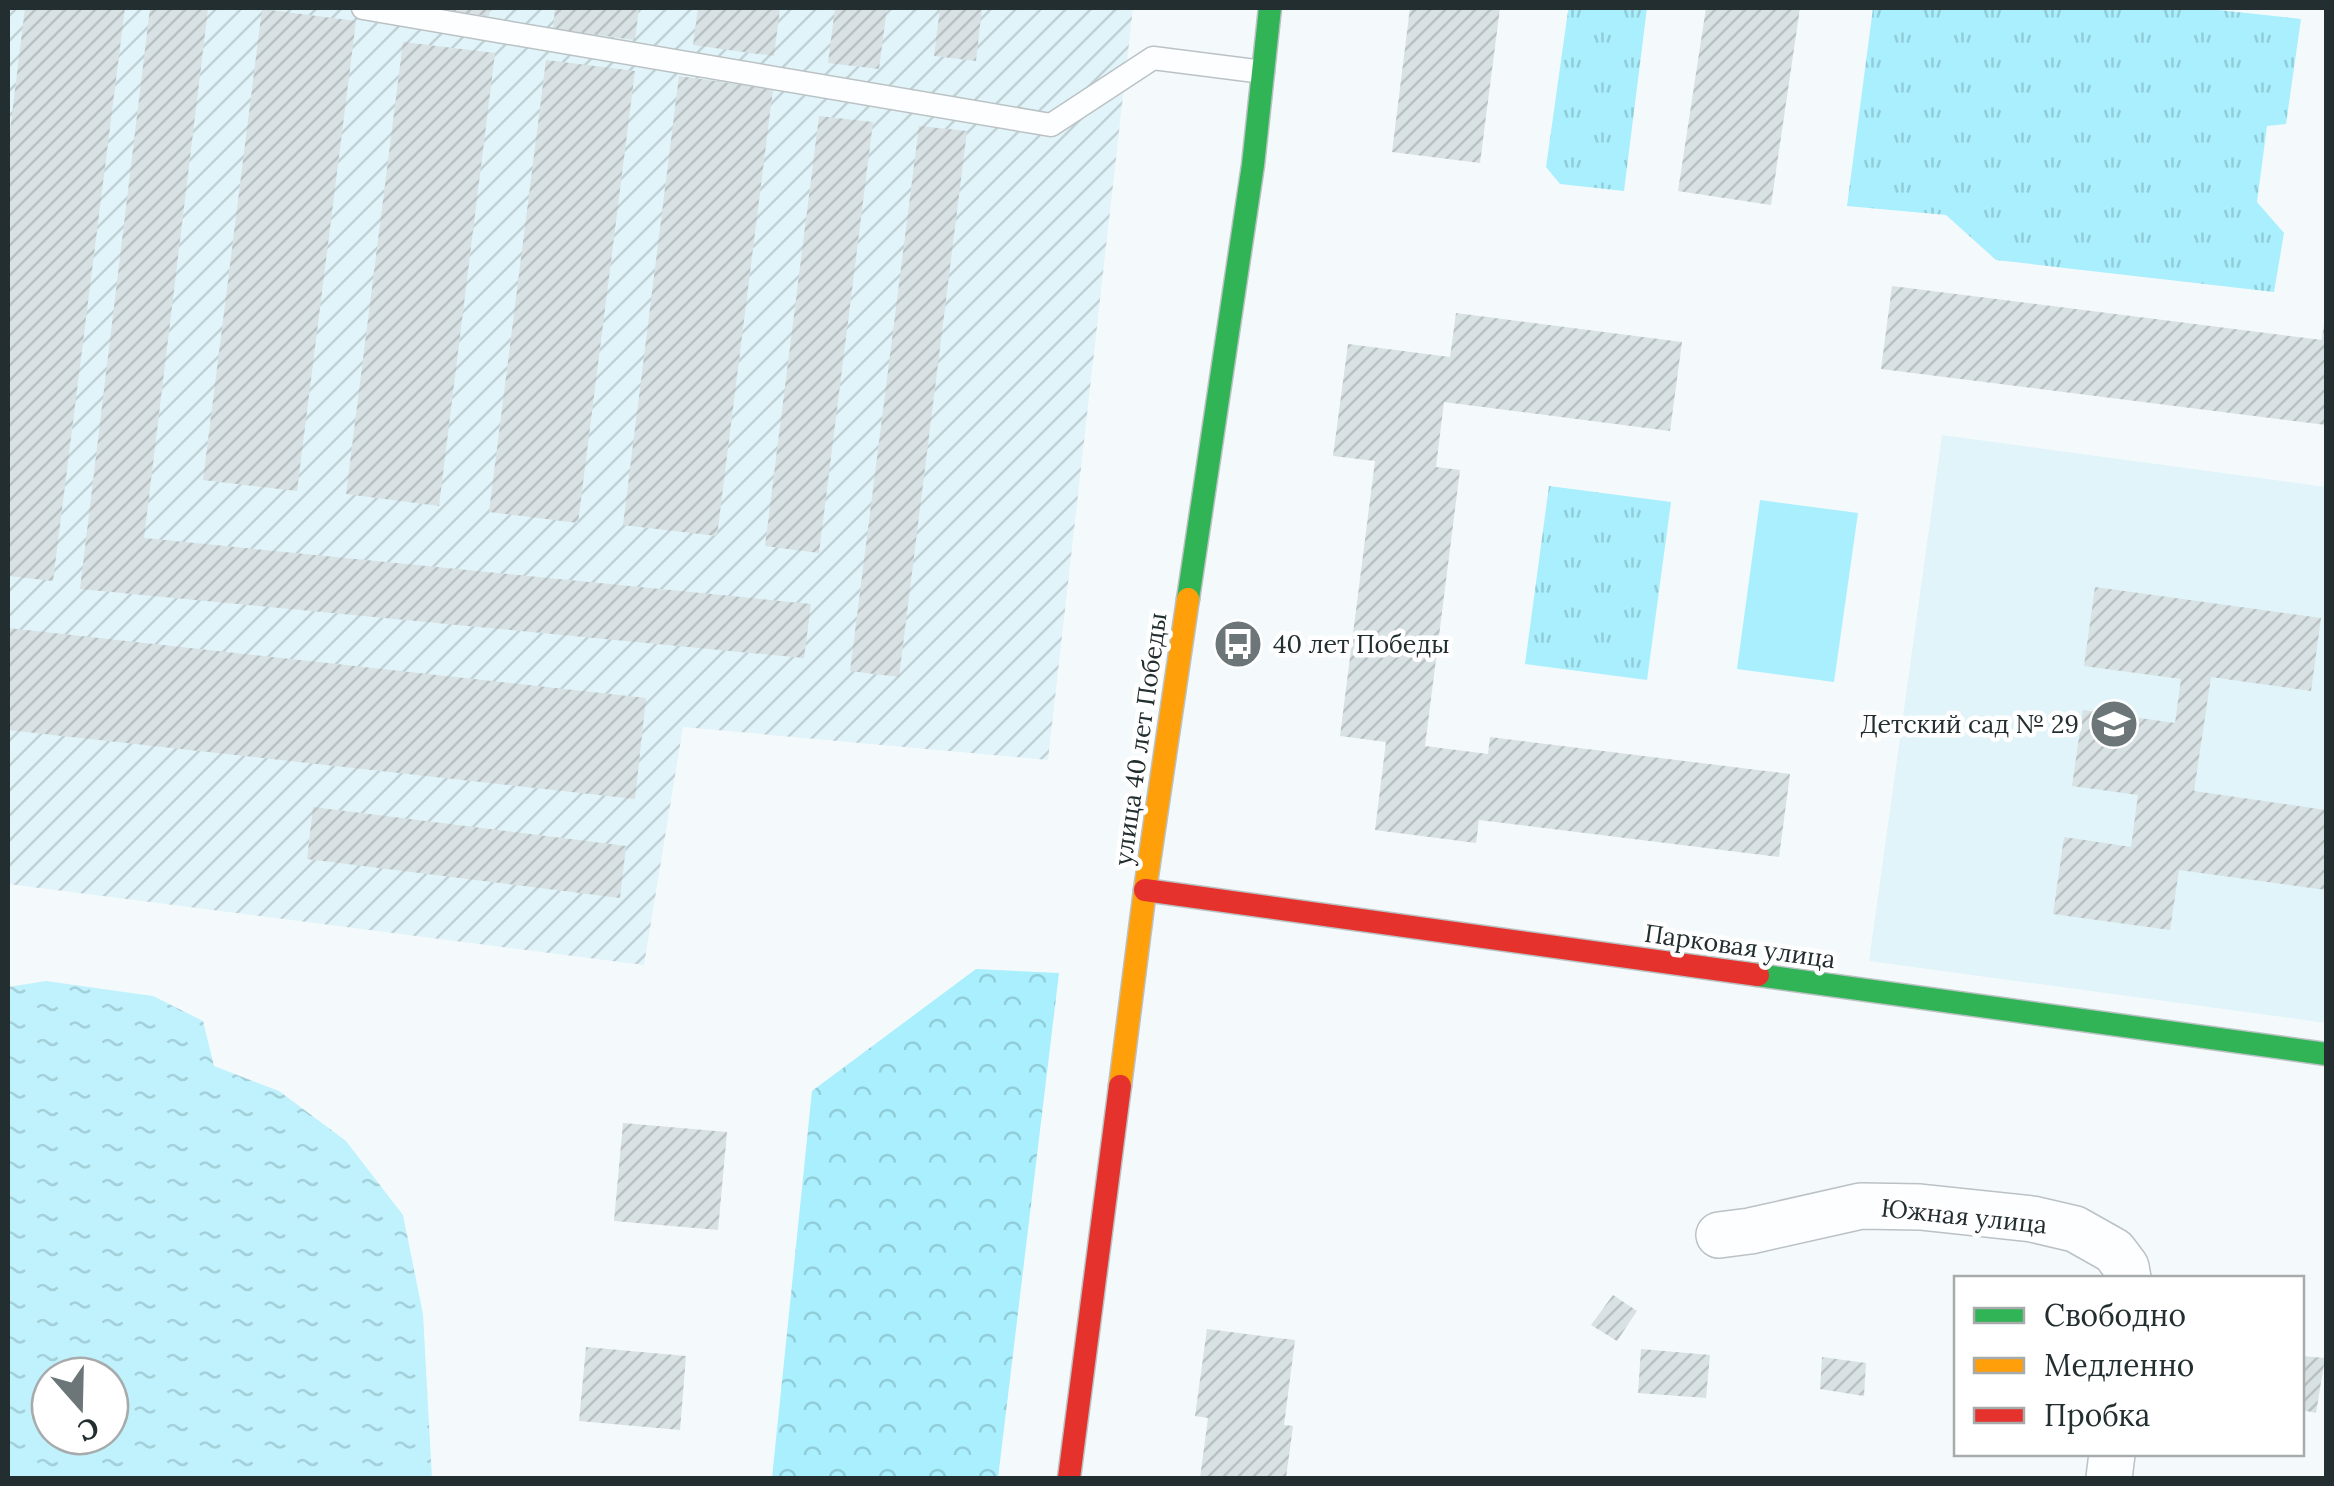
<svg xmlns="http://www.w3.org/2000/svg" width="2334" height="1486" viewBox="0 0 2334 1486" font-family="Lora,serif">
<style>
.built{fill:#e1f4f9}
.industrial{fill:url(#industrial-furrows)}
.grass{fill:url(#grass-tufts)}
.forest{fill:url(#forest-crowns)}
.garden{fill:#a9effd}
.water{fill:url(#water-ripples);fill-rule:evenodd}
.building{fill:url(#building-hatch)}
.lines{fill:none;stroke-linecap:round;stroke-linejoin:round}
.lane-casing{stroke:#bbc2c4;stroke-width:25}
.street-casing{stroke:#bbc2c4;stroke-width:48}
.fast-casing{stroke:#bbc2c4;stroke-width:25}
.slow-casing{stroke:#bbc2c4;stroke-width:25}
.jam-casing{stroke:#bbc2c4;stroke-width:25}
.lane{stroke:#fdfeff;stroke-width:22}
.street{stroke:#fdfeff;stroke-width:45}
.fast{stroke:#30b455;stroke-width:22}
.slow{stroke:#ff9f0a;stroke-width:22}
.jam{stroke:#e5322d;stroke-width:22}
.labels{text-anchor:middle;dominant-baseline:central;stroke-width:9;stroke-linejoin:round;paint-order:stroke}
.poi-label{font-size:25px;fill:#232e30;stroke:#fff;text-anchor:start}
.street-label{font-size:25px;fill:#232e30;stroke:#fff}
</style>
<defs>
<pattern id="industrial-furrows" width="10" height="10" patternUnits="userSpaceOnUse" patternTransform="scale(2.5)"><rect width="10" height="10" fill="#e1f4f9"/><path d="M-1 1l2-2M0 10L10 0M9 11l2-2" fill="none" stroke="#c1d2d6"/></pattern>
<pattern id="grass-tufts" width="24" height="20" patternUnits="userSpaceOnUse" patternTransform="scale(2.5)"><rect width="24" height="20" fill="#a9effd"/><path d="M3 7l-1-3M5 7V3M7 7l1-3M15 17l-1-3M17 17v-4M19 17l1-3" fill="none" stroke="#91cdd9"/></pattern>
<pattern id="forest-crowns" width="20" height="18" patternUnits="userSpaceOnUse" patternTransform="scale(2.5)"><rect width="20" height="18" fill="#a9effd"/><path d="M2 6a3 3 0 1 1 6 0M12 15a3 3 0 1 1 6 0" fill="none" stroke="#91cdd9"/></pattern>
<pattern id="water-ripples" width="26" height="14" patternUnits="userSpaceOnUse" patternTransform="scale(2.5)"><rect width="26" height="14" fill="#bff2fd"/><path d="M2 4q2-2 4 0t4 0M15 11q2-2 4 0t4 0" fill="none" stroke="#a4d0d9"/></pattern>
<pattern id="building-hatch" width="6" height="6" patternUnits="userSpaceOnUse" patternTransform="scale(2.5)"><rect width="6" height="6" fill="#d8e1e3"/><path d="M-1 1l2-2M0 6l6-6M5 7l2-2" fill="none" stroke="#b9c1c3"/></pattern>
</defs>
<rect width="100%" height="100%" fill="#f4fafc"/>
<path class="built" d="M1942,435l384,52v536l-457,-62z"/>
<path class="industrial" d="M8,8h1125l-85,752 -365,-33 -39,238 -636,-81z"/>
<path class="grass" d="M1571,8h76l-23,183 -64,-7 -14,-17 22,-156z
M1873,8h327l101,11 -15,105 -19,2 -10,76 27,31 -10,59 -278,-32 -50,-45 -99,-9z
M1549,486l122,16 -24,178 -122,-16z"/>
<path class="forest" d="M976,969l83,4 -61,505h-226l40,-387z"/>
<path class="garden" d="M1760,500l98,13 -24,169 -97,-13z"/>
<path class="water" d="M46,981l107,15 50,25 11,45 65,25 67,50 57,74 20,99 9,164h-424v-491zM50,1376h60v60h-60z"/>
<path class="building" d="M25,8h100l-72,573 -45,-5v-429z
M150,8l58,1 -64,529 667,66 -7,54 -724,-69z
M443,8h47l-1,8 -46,-6z
M555,8h84l-4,32 -82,-11z
M698,8h82l-6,48 -81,-11z
M835,8h52l-8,61 -51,-6z
M940,8h42l-6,53 -42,-5z
M1410,8h90l-20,155 -88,-11z
M1706,8h94l-29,197 -93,-14z
M262,9l94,12 -59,470 -94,-11z
M403,42l92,11 -56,453 -93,-12z
M546,60l89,11 -57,452 -89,-11z
M679,76l94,13 -56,447 -94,-11z
M819,116l54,6 -54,431 -54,-7z
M919,126l48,5 -68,546 -49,-6z
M1892,286l430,54 2,-17h2v102l-445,-56z
M1456,313l226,29 -12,89 -226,-29 -8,65 24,3 -35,276 63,8 2,-17 300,37 -11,83 -300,-37 -3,23 -101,-13 11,-88 -46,-6 35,-275 -42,-5 15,-112 102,13z
M2095,587l226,31 -10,73 -100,-14 -17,114 132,19v80l-147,-20 -9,60 -117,-16 11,-77 67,10 7,-52 -66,-9 11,-76 92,13 6,-44 -97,-13z
M8,628l638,70 -11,101 -627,-69z
M313,807l313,39 -6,52 -313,-39z
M623,1123l104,9 -9,98 -104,-9z
M1613,1295l24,16 -20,30 -26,-16z
M1207,1329l88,11 -11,85 9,1 -7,52h-86l8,-60 -13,-2z
M586,1347l100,9 -6,74 -101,-9z
M1641,1349l69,6 -4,43 -68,-5z
M2302,1356l23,2 -9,55 -14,-3z
M1822,1357l44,6 -2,33 -44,-7z"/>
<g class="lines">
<g class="lane-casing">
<path id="lane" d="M363,8l688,117 102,-67 110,14"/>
</g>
<g class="street-casing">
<path id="street" d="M1719,1235l31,-4 111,-25 59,1 112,12 43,10 39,22 12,16 2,11
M2109,1478l3,-24"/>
</g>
<g class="fast-casing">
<path id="fast" d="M1188,599l65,-434 17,-157
M1758,975l568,79"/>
</g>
<g class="slow-casing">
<path id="slow" d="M1120,1086l25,-196 43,-291"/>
</g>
<g class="jam-casing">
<path id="jam" d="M1145,890l613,85
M1069,1478l51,-392"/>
</g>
<use href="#lane" class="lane"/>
<use href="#street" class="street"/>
<use href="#fast" class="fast"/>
<use href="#slow" class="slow"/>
<use href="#jam" class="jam"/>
</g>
<defs>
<g id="bus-disc" transform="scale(2.5)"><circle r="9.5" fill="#6c7577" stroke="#fff"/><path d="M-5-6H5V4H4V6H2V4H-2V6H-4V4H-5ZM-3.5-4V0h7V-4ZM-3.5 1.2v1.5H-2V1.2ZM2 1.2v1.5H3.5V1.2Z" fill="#fff"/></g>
<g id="school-disc" transform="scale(2.5)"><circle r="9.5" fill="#6c7577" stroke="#fff"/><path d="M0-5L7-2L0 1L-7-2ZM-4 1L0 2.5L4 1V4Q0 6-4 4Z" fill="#fff"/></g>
</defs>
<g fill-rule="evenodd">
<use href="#bus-disc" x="1238" y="644"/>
<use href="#school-disc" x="2114" y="724"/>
</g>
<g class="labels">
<g class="poi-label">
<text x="1273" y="644">40 лет Победы</text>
<text x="2079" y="724" text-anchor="end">Детский сад № 29</text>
</g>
<g class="street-label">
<text transform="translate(1140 739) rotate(-82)">улица 40 лет Победы</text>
<text transform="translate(1740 946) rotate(8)">Парковая улица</text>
<text transform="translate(1964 1216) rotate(6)">Южная улица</text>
</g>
</g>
<rect width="2334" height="1486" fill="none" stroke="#232e30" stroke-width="20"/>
<rect x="1954" y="1276" width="350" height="180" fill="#ffffff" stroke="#a7abac" stroke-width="2.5"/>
<rect x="1974" y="1308" width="50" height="15" fill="#30b455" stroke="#a7abac" stroke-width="2.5"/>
<text x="2044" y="1326" font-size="30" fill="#232e30">Свободно</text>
<rect x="1974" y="1358" width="50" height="15" fill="#ff9f0a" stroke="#a7abac" stroke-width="2.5"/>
<text x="2044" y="1376" font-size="30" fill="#232e30">Медленно</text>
<rect x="1974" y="1408" width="50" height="15" fill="#e5322d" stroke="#a7abac" stroke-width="2.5"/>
<text x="2044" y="1426" font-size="30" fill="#232e30">Пробка</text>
<g transform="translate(80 1406) rotate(160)"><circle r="48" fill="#ffffff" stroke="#a7abac" stroke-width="2.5"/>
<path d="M0-8L18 38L0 25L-18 38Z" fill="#6c7577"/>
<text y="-15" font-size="28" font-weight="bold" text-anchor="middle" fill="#232e30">С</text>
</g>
</svg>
